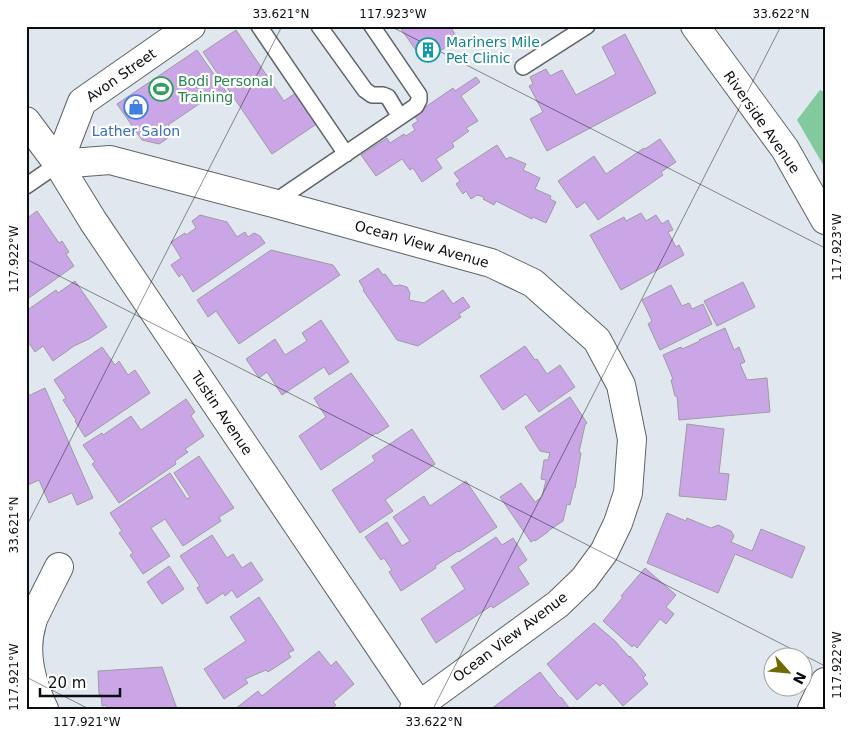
<svg xmlns="http://www.w3.org/2000/svg" width="851" height="735" viewBox="0 0 851 735" font-family="'DejaVu Sans',sans-serif">
<style>
.green{fill:#82c99d}
.building{fill:#caa6e6;stroke:#9f9ba2}
.lines{fill:none;stroke-linecap:round;stroke-linejoin:round}
.service-casing{stroke:#5d6369;stroke-width:18}
.minor-casing{stroke:#5d6369;stroke-width:30}
.tertiary-casing{stroke:#5d6369;stroke-width:30}
.secondary-casing{stroke:#5d6369;stroke-width:30}
.service{stroke:#fff;stroke-width:15}
.minor{stroke:#fff;stroke-width:28}
.tertiary{stroke:#fff;stroke-width:28}
.secondary{stroke:#fff;stroke-width:28}
.ticks{fill:none;stroke:#0b0e10;stroke-width:1;stroke-opacity:0.45}
.labels{text-anchor:middle;dominant-baseline:central;stroke-width:4.5;stroke-linejoin:round;paint-order:stroke}
.culture-label{font-size:14px;fill:#0d838f;stroke:#fff;text-anchor:start}
.street-label{font-size:14px;fill:#0b0e10;stroke:#fff}
.leisure-label{font-size:14px;fill:#27864d;stroke:#fff;text-anchor:start}
.shop-label{font-size:14px;fill:#366cbe;stroke:#fff}
.neatline{fill:none;stroke:#0b0e10;stroke-width:2}
.ticks-label{font-size:12px;text-anchor:middle;fill:#0b0e10}
</style>
<rect width="100%" height="100%" fill="#e0e7ee"/>
<path class="green" d="M820,90l5,2v76l-28,-48z"/>
<path class="building" d="M399,26h51l8,13 -34,23z
M236,30l48,71 13,-9 21,31 -46,31 -69,-102z
M625,34l31,59 -109,58 -17,-32 13,-7 -14,-26 4,-2 -3,-7 16,-8 4,7 12,-6 14,25 40,-21 -14,-27z
M197,50l30,43 -12,9 -4,-6 -43,29 6,9 -15,10 -17,-4 -25,-36z
M476,77l4,5 -19,14 17,25 -12,7 3,3 -17,12 2,4 -18,12 6,9 -20,14 -9,-14 -3,2 -8,-11 -26,17 -15,-21 26,-17 3,5 14,-9 2,2 9,-6 -3,-5 6,-4 -4,-6 39,-27 2,3z
M660,139l16,23 -15,10 2,3 -65,45 -13,-18 -8,6 -19,-27 36,-25 12,18 38,-26 1,1z
M497,145l9,14 4,-2 16,7 -3,6 17,8 -5,11 16,7 -1,3 6,3 -10,21 -13,-6 -1,2 -36,-18 -2,4 -11,-6 1,-2 -7,-2 -6,4 -5,-8 -3,3 -7,-10 4,-3 -6,-8z
M37,211l22,32 3,-2 7,11 -3,2 8,12 -48,34v-81z
M641,213l5,8 10,-6 6,9 6,-4 5,10 -5,2 8,15 3,-2 5,10 -63,35 -31,-55 34,-18 2,4z
M200,215l27,7 10,15 8,-5 3,5 6,-4 6,3 5,7 -72,49 -11,-18 -3,3 -8,-12 10,-7 -10,-16 14,-9 1,2 10,-7 -4,-7z
M271,250l62,15 7,10 -101,69 -23,-33 -8,6 -11,-17z
M378,268l5,7 2,-1 9,12 6,-1 7,2 3,6 -1,7 15,3 19,-13 10,14 10,-7 7,10 -11,7 2,3 -43,29 -21,-6 -34,-50 1,-1 -5,-8z
M75,281l32,46 -18,12 -15,7 -21,15 -10,-15 -8,6 -9,-13v-28l30,-21 2,3z
M743,282l12,25 -38,19 -13,-25z
M671,285l11,21 7,-3 3,6 11,-5 9,20 -52,26 -12,-26 4,-3 -10,-21z
M321,320l28,42 -20,13 -5,-8 -42,28 -15,-23 -8,6 -13,-19 29,-20 10,16 22,-14 -5,-8z
M725,328l9,22 5,-3 6,15 -5,2 7,16 20,-2 3,34 -91,8 -2,-24h-2l-4,-16 2,-1 -10,-24 18,-8 1,2 18,-8 -1,-1z
M525,346l10,14 2,-1 10,15 13,-9 15,22 -36,25 -13,-18 -23,16 -23,-34z
M102,347l13,18 4,-4 9,14 7,-5 15,23 -65,44 -10,-16 1,-1 -13,-20 3,-2 -12,-18z
M351,373l38,53 -12,8 -1,-1 -55,37 -22,-34 27,-19 -12,-19z
M45,388l48,110 -16,7 -5,-12 -23,10 -10,-23 -11,5 -2,-4v-84z
M570,397l17,26 -2,2 -6,27 2,1 -6,35h-1l-4,17 -3,-1 -4,17 -15,10v1l-13,9 -1,-1 -3,2 -31,-45 21,-14 14,19 7,-5 4,-17 -5,-1 3,-19h4l2,-7 -10,-2 -15,-24z
M186,399l9,13 -4,4 13,20 -19,13 3,3 -13,9 1,3 -57,39 -27,-39 3,-2 -12,-17 19,-12 1,2 28,-19 10,14z
M687,424l37,5 -5,44 10,1 -3,26 -47,-4z
M412,429l23,35 -50,36 8,11 -33,22 -28,-43 43,-29 -3,-5z
M199,456l35,52 -15,9 2,4 -38,25 -18,-27 -14,9 19,28 -27,18 -13,-19 3,-2 -14,-20 3,-2 -12,-18 60,-40 17,26 3,-2 -16,-24z
M466,481l31,46 -38,25 -1,-1 -23,15 1,2 -35,23 -12,-19 3,-2 -8,-12 -3,2 -16,-23 22,-15 15,24 8,-5 -17,-24 31,-21 6,10z
M667,513l19,8 1,-3 24,10 7,-3 13,6 3,5 -3,6 21,9 9,-22 44,18 -13,31 -57,-24 -17,39 -71,-30z
M212,535l15,23 6,-4 9,14 9,-6 12,18 -26,18 -5,-8 -7,6 -2,-3 -16,11 -10,-16 3,-2 -20,-30z
M496,537l6,8 11,-7 14,22 -9,7 11,17 -36,24 -2,-2 -55,37 -15,-24 44,-30 -14,-22z
M169,566l15,23 -22,15 -15,-22z
M645,568l31,27 -10,12 8,7 -8,10 -6,-5 -23,29 -3,-3 -2,2 -29,-26 20,-24 -2,-1z
M259,597l35,53 -6,3 3,4 -23,15 -2,-2 -21,9 3,4 -24,16 -20,-30 42,-28 -16,-24z
M594,623l21,18 14,16 1,-1 16,19 -3,3 5,6 -25,22 -20,-23 -3,3 -4,-3 -19,17 -30,-36z
M319,651l12,15 5,-5 18,23 -21,18 3,3 -5,4h-96l23,-18 4,5z
M162,667l15,42h-70l-1,-4 -4,1 -1,-11h-2l-1,-24z
M540,672l20,26 1,-1 9,12h-79z"/>
<g class="lines">
<g class="service-casing">
<path id="service" d="M259,26l87,128
M319,26l46,64 7,5h11l5,2 12,20
M523,67l64,-41
M26,186l32,-22
M273,203l143,-97 3,-6v-5l-47,-69"/>
</g>
<g class="minor-casing">
<path id="minor" d="M58,164l52,-4 163,43 218,60 42,20 64,57 24,45 11,54 -4,54 -10,30 -14,29 -20,27 -26,25 -144,105
M58,164l35,57 326,484
M58,164l24,-62 109,-76
M44,709c-13,-27 -21,-57 -12,-86 1,-5 4,-10 6,-14 7,-15 14,-28 21,-42"/>
</g>
<g class="tertiary-casing">
<path id="tertiary" d="M26,121l32,43"/>
</g>
<g class="secondary-casing">
<path id="secondary" d="M695,26l90,123 40,71
M812,709l13,-27"/>
</g>
<use href="#service" class="service"/>
<use href="#minor" class="minor"/>
<use href="#tertiary" class="tertiary"/>
<use href="#secondary" class="secondary"/>
</g>
<path class="ticks" d="M390,26l435,222M26,259l799,407M26,527l256,-501M26,677l63,32M433,709l348,-683"/>
<defs>
<g id="building-ring" transform="scale(1.25)"><circle r="9.5" fill="#fff" stroke="#0f9aa8" stroke-width="1.5"/><path d="M-4-6H4V6H1V3H-1V6H-4ZM-2.5-4.3h1.7v1.8h-1.7ZM.8-4.3h1.7v1.8H.8ZM-2.5-1h1.7V.8h-1.7ZM.8-1h1.7V.8H.8Z" fill="#0f9aa8"/></g>
<g id="stadium-ring" transform="scale(1.25)"><circle r="9.5" fill="#fff" stroke="#2e9e5b" stroke-width="1.5"/><path d="M0-5a6.5 5 0 1 0 0 10a6.5 5 0 1 0 0-10ZM-3.5-1.8h7v3.6h-7Z" fill="#2e9e5b"/></g>
<g id="shop-ring" transform="scale(1.25)"><circle r="9.5" fill="#fff" stroke="#3f7fe0" stroke-width="1.5"/><path d="M-5-2.5h2.3a2.7 3.5 0 0 1 5.4 0H5L5.5 6h-11ZM-1.5-2.5h3a1.5 2.3 0 0 0-3 0Z" fill="#3f7fe0"/></g>
</defs>
<g fill-rule="evenodd">
<use href="#building-ring" x="428" y="50"/>
<use href="#stadium-ring" x="161" y="89"/>
<use href="#shop-ring" x="136" y="107"/>
</g>
<g class="labels">
<g class="culture-label">
<text x="446" y="42">Mariners Mile<tspan x="446" dy="16">Pet Clinic</tspan></text>
</g>
<g class="street-label">
<text transform="translate(121 75) rotate(-35)">Avon Street</text>
<text transform="translate(762 122) rotate(55)">Riverside Avenue</text>
<text transform="translate(422 244) rotate(16)">Ocean View Avenue</text>
<text transform="translate(222 413) rotate(56)">Tustin Avenue</text>
<text transform="translate(510 637) rotate(-37)">Ocean View Avenue</text>
</g>
<g class="leisure-label">
<text x="178" y="81">Bodi Personal<tspan x="178" dy="16">Training</tspan></text>
</g>
<g class="shop-label">
<text x="136" y="131">Lather Salon</text>
</g>
</g>
<rect width="851" height="735" fill="none" stroke="#ffffff" stroke-width="55"/>
<g transform="translate(788 672) rotate(117)"><circle r="24" fill="#ffffff" stroke="#9d9f9f"/>
<path d="M0-4L9 19L0 12L-9 19Z" fill="#6e6a04"/>
<text y="-8" font-size="14" font-weight="bold" text-anchor="middle" fill="#0b0e10">N</text>
</g>
<path d="M40 688v8h80v-8" fill="none" stroke="#0b0e10" stroke-width="2.5"/>
<text x="48" y="688" font-size="15" fill="#0b0e10" stroke="#ffffff" stroke-width="4" paint-order="stroke">20 m</text>
<rect x="28" y="28" width="796" height="680" class="neatline"/>
<g class="ticks-label">
<text x="281" y="18">33.621°N</text>
<text x="393" y="18">117.923°W</text>
<text x="781" y="18">33.622°N</text>
<text transform="translate(837 247) rotate(-90)" y="4">117.923°W</text>
<text transform="translate(14 259) rotate(-90)" y="4">117.922°W</text>
<text transform="translate(14 525) rotate(-90)" y="4">33.621°N</text>
<text transform="translate(837 665) rotate(-90)" y="4">117.922°W</text>
<text transform="translate(14 677) rotate(-90)" y="4">117.921°W</text>
<text x="87" y="726">117.921°W</text>
<text x="434" y="726">33.622°N</text>
</g>
</svg>
